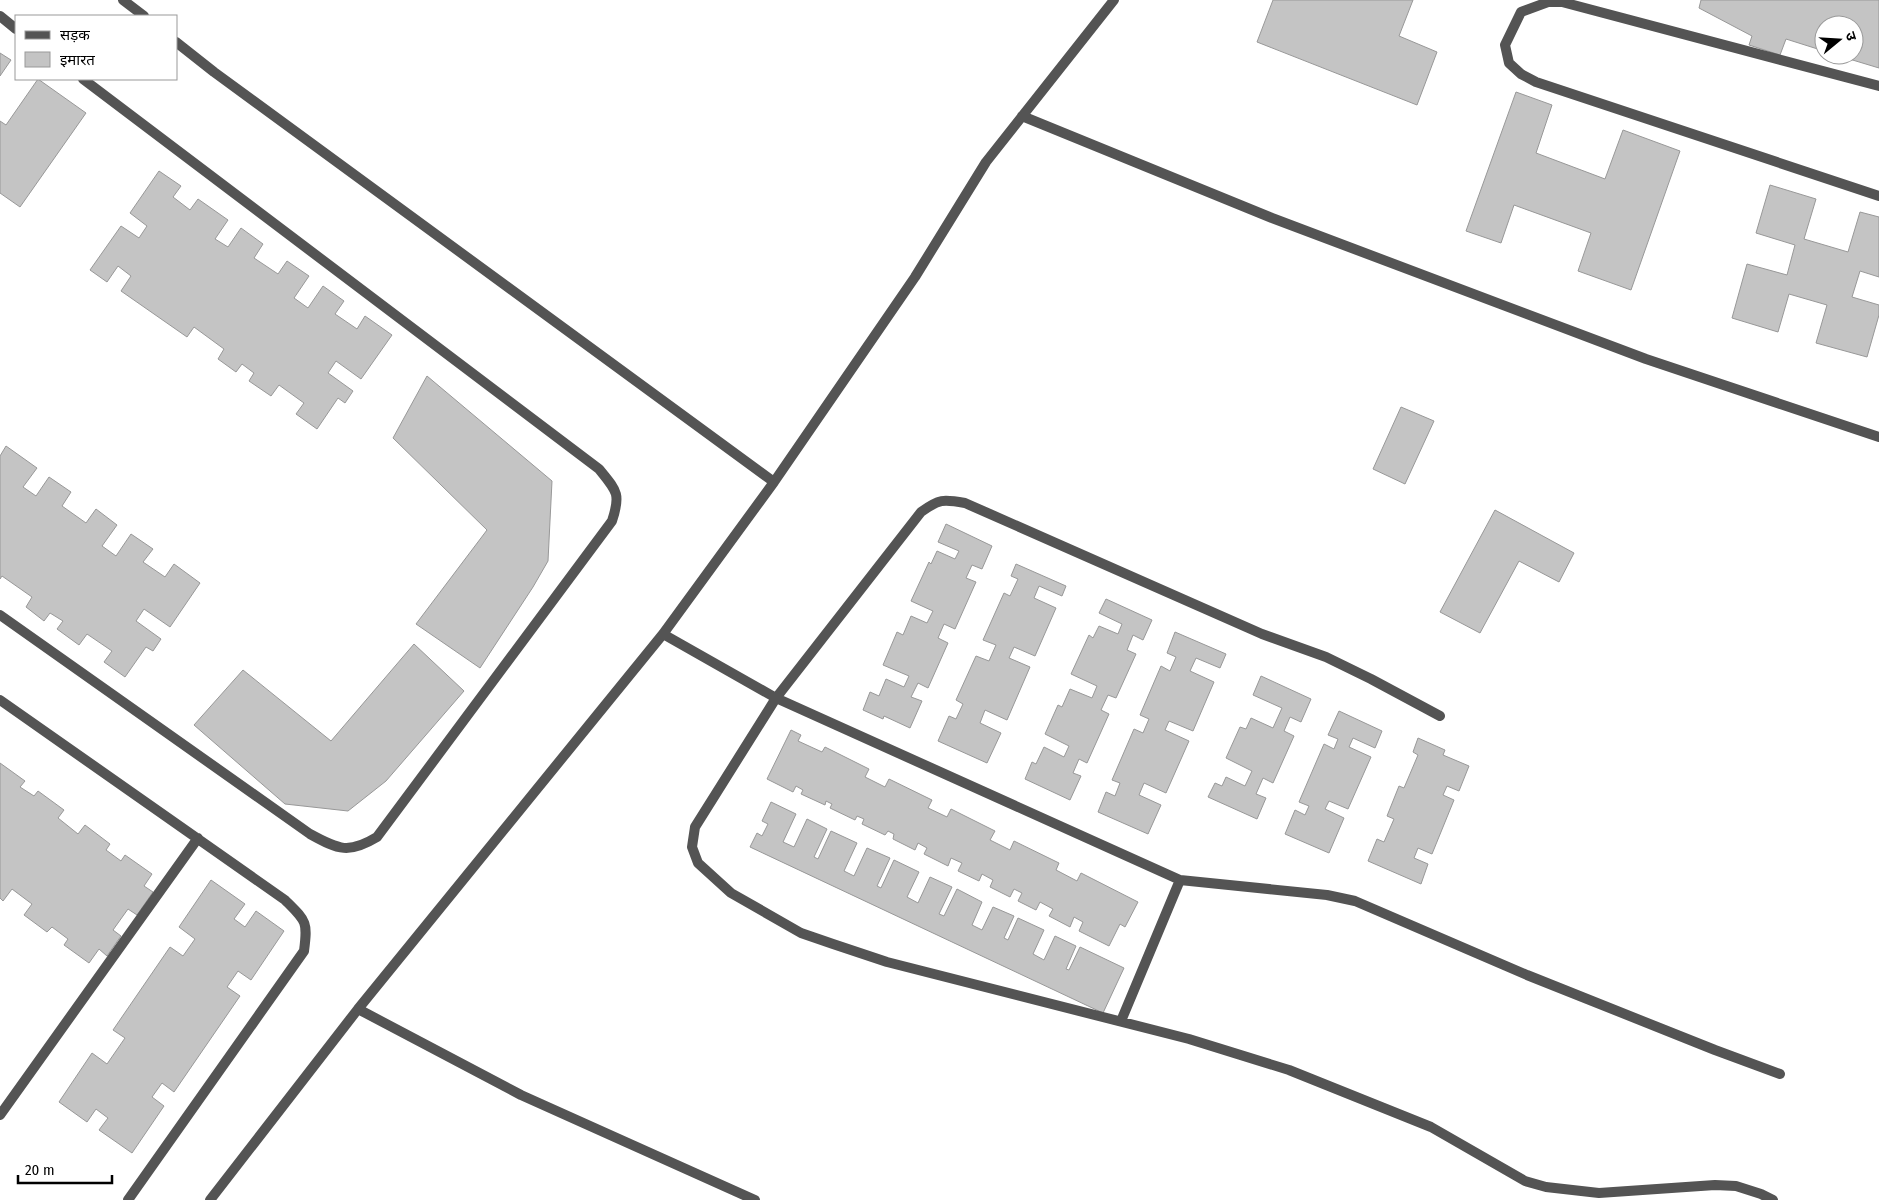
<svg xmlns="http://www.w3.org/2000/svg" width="1879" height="1200" viewBox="0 0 1879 1200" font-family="'Fira Sans Condensed','Noto Sans Devanagari',sans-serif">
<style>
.building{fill:#c4c4c4;stroke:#989898}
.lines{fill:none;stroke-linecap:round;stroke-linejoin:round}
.lane{stroke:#545454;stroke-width:10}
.street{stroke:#545454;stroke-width:10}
</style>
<rect width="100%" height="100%" fill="#fff"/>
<path class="building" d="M1273,0h140l-14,36 38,16 -20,53 -160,-63z
M1701,0h178v68l-43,-13h18v-30h-30v26l-38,-12 -6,16 -31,-10 3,-9 -53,-28z
M0,53l11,7 -11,16z
M38,79l48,34 -66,94 -20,-14v-72l6,4z
M1516,92l36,13 -16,48 69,26 18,-49 57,21 -49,139 -53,-19 13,-38 -77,-28 -13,38 -35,-12z
M159,171l22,15 -8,11 17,13 8,-11 30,21 -13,19 13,8 13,-19 22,16 -9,14 24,16 9,-13 22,15 -15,22 14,10 15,-22 21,15 -9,13 22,15 8,-13 27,19 -31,44 -25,-18 -8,12 25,18 -8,12 -7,-5 -21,31 -21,-15 8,-11 -25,-18 -8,11 -22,-15 5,-8 -12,-9 -6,8 -18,-13 6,-10 -30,-22 -7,10 -66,-46 10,-15 -13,-10 -11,16 -17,-12 31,-44 18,12 8,-12 -17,-13z
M1770,185l46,14 -12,40 44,13 12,-40 19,5v60l-19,-6 -8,26 27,8v10l-12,42 -51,-14 11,-38 -38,-11 -11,38 -46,-14 15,-54 40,11 8,-30 -39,-12z
M427,376l125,105 -4,80 -15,26 -53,81 -64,-44 71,-94 -94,-92z
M1401,407l33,14 -29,63 -32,-15z
M6,446l31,22 -14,19 13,9 13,-19 22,15 -9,14 24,17 10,-14 21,16 -15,21 14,10 15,-22 22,15 -10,13 22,15 9,-13 26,19 -30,44 -26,-18 -8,12 25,18 -8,12 -7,-4 -21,30 -21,-15 8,-11 -25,-17 -8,11 -22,-16 6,-8 -13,-8 -6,8 -18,-14 6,-10 -30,-21 -2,3v-123z
M1495,510l79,43 -15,29 -40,-21 -39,72 -40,-21z
M946,524l46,22 -10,23 -10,-4 -6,13 10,4 -21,47 -11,-5 -6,14 10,5 -20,45 -10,-5 -7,14 11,4 -12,27 -26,-12 -1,3 -20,-9 7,-18 9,4 7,-17 18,8 5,-11 -26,-11 14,-33 6,3 8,-19 16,7 6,-12 -22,-10 18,-39 2,2 6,-13 18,8 4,-8 -21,-9z
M1016,564l50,22 -4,10 -23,-10 -5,12 22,10 -21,48 -21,-9 -5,11 21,9 -23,53 -22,-10 -5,13 21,10 -14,30 -49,-22 11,-25 7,3 7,-15 -7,-4 20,-44 13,5 7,-16 -13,-5 21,-47 6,3 8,-17 -7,-3z
M1106,599l46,21 -9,20 -10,-5 -6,15 9,4 -20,44 -8,-3 -7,15 8,4 -22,49 -8,-4 -6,14 8,3 -11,24 -45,-21 7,-17 4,2 8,-17 20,10 5,-11 -24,-12 13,-29 4,2 8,-18 22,9 5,-12 -26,-12 18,-39 4,3 6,-12 19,8 4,-10 -23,-11z
M1175,632l51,22 -6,14 -24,-10 -6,13 24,11 -21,49 -24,-10 -4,9 24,11 -23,52 -22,-10 -5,12 22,10 -13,29 -50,-22 8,-20 9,4 5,-13 -8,-3 22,-51 9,4 6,-14 -9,-4 21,-49 9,5 6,-14 -9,-4z
M414,644l50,47 -78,90 -38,30 -63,-7 -91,-79 49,-55 88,71z
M1261,676l50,23 -10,23 -11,-5 -6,14 10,5 -21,47 -10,-5 -7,16 10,4 -9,21 -49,-22 7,-14 7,3 4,-9 19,9 7,-15 -26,-13 14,-31 6,2 5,-11 22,10 9,-20 -29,-13z
M1339,711l43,20 -7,17 -22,-10 -4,9 22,10 -23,52 -19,-8 -4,8 19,9 -15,35 -44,-19 10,-24 10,5 4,-9 -10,-4 25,-58 10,5 4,-10 -10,-4z
M791,730l10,5 -3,6 24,11 3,-5 44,22 -4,8 20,10 4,-8 43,21 -4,8 19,9 4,-8 44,22 -5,9 20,10 4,-9 45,22 -3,7 21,11 4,-8 57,29 -13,25 -5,-3 -11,22 -30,-15 4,-9 -9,-5 -4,10 -21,-11 4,-7 -13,-7 -4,8 -18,-9 4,-8 -8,-4 -4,8 -20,-10 3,-7 -11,-6 -3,7 -21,-10 4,-8 -11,-5 -3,8 -24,-12 3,-6 -9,-5 -3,7 -22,-11 1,-5 -6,-3 -3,4 -23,-11 2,-5 -7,-3 -2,4 -25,-12 2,-4 -6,-3 -1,4 -24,-11 2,-4 -7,-4 -3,6 -26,-13z
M1418,738l27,12 -2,5 26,11 -10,25 -12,-5 -4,9 11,5 -22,54 -14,-6 -4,10 14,6 -7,20 -53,-23 9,-22 7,3 10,-23 -7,-3 12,-30 5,2 14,-33 -5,-3z
M0,763l25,18 -5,6 14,9 4,-5 26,19 -6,8 20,16 7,-9 25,19 -4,6 15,11 4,-6 27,19 -8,12 9,6 -16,23 -9,-6 -15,21 8,6 -14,20 -8,-7 -10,14 -25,-18 4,-6 -16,-12 -5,5 -23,-17 8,-11 -20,-15 -9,12 -3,-3z
M771,802l25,12 -13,28 11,5 13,-28 20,10 -13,28 4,2 13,-28 26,12 -13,28 10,5 13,-28 23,10 -13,28 4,2 13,-28 25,12 -12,25 11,6 12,-26 22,10 -13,27 5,2 13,-27 25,13 -10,23 10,5 11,-23 21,9 -10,22 4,2 10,-22 26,12 -11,24 11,6 11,-24 21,10 -10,23 3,1 11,-23 44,21 -21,45 -353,-166 7,-14 5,3 6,-12 -6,-3z
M211,880l34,24 -11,15 11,8 11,-16 28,20 -33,49 -13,-9 -11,16 13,9 -66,96 -12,-9 -10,14 12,9 -32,47 -33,-23 9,-12 -12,-9 -9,13 -28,-20 33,-49 15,11 18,-26 -12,-8 57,-83 13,9 12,-17 -16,-12z"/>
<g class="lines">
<path class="lane" d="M0,16l16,13
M0,615l310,219c29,16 39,20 67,3l235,-316c9,-27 5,-30 -13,-52l-516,-390
M0,700l285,200c21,21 23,21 19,51l-176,249
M0,1115l198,-277"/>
<path class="street" d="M123,0l21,16
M176,42l38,30 560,410 141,-205 71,-115 128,-162
M1879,86l-317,-84h-14l-27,10 -16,33 4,18 12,11 15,8 343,114
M1022,116l250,102 374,141 233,78
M663,634l113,64 404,182 147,15 28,6 172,74 188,75 65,24
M1440,716l-69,-37 -45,-22 -64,-23 -297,-131c-22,-4 -26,-4 -44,9l-145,186 -81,129 -3,20 6,16 33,30 70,40 32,11 54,18 302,77 100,31 142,57 94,54 21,6 53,6 116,-8 21,1 25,8 12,6
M1121,1021l59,-141
M210,1200l148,-191
M755,1200l-234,-105 -163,-86 305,-375 111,-152"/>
</g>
<rect x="15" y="15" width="162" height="65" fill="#ffffff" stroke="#999999"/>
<rect x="25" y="31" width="25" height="8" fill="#545454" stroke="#999999"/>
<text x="60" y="40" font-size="15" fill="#000000">सड़क</text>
<rect x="25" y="52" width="25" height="15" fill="#c4c4c4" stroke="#999999"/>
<text x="60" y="65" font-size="15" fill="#000000">इमारत</text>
<g transform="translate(1839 40) rotate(72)"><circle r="24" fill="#ffffff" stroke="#999999"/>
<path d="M0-4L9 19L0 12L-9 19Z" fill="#000000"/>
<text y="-8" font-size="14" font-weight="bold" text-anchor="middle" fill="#000000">उ</text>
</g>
<path d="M18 1175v8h94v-8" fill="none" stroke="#000000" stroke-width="2.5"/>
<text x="25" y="1175" font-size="15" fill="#000000" stroke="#ffffff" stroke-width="4" paint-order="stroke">20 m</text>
</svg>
